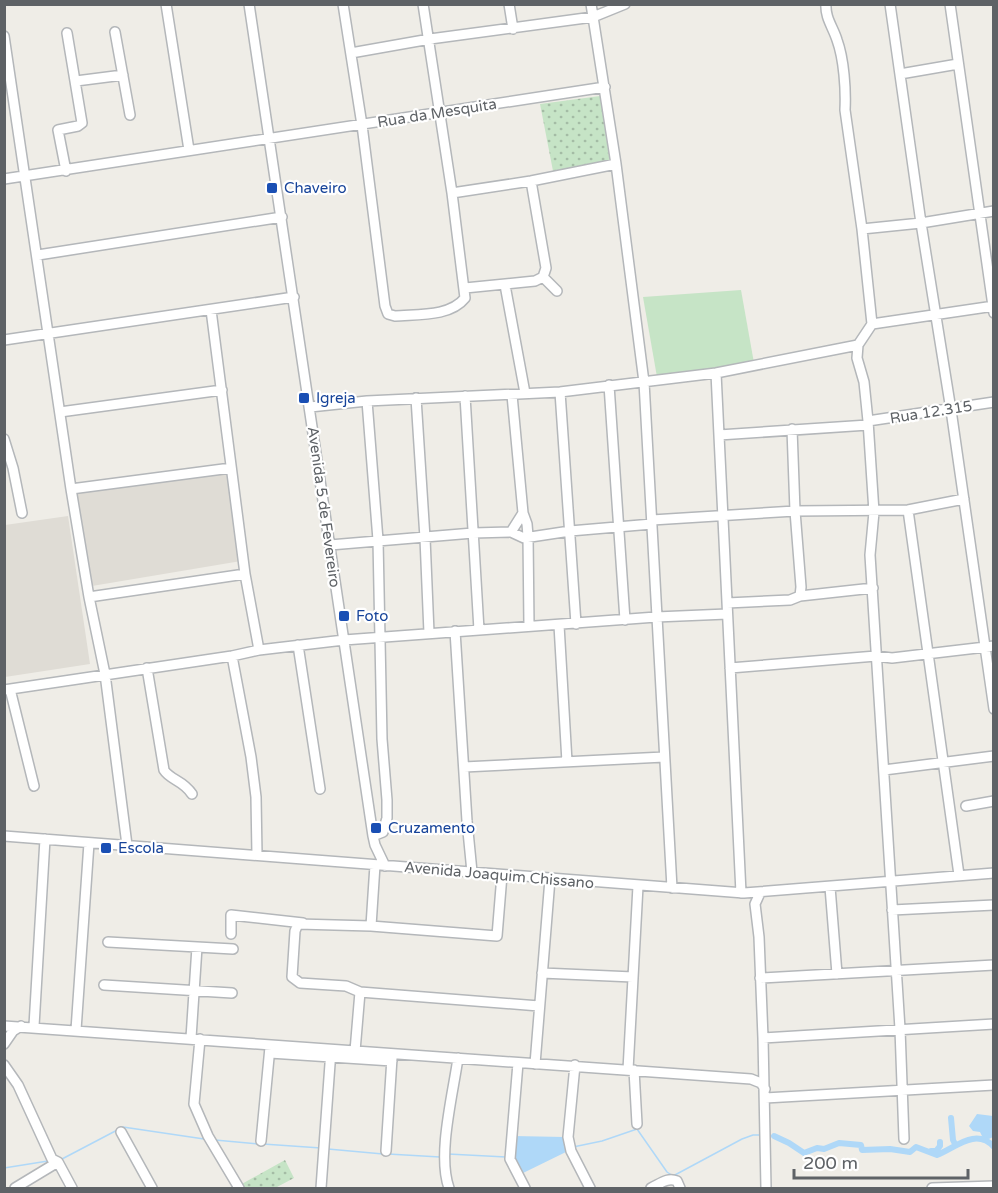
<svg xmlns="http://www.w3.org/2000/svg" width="998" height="1193" viewBox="0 0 998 1193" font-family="'Varela Round',sans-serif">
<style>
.education{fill:#dfdcd5}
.grass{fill:#c6e4c6}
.park{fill:url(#park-dots)}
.water{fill:#afd8f8}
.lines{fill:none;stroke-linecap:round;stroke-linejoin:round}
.stream{stroke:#afd8f8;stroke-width:1.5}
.canal{stroke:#afd8f8;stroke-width:6}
.minor-casing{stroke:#b4b7ba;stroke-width:12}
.minor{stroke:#fff;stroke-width:9}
.transit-dot{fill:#1a4fb4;stroke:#fff;stroke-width:2}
.labels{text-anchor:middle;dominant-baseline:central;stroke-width:4.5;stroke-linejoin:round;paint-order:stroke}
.street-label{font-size:15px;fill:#5e6266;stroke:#fff}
.transit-label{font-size:15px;fill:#164399;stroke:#fff;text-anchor:start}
</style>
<defs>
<pattern id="park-dots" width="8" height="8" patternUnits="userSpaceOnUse" patternTransform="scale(1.5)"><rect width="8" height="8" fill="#c6e4c6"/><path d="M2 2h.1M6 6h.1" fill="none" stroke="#a4bca5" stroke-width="1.8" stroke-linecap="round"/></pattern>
</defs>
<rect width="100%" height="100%" fill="#efede7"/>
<path class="education" d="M231,473l10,88 -149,25 -17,-94z
M68,516l22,148 -85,13v-152z"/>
<path class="grass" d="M741,290l13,73 -97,14 -14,-80z"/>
<path class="park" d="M600,96l10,67 -57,8 -13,-67z
M285,1160l9,18 -17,9 1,1h-36l-2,-3z"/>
<path class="water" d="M977,1114l16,2v21l-4,2 -6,-1 -3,-6 -7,-1 -4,-5z
M513,1136l52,1 3,14 -49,24 -7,-16z"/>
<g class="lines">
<path class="stream" d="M215,1140l43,4
M263,1144l58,4
M573,1147l29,-6 35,-12 30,43 6,4 69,-37 11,-4h9
M328,1149l55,5
M388,1154l52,3
M448,1154l58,3
M62,1159l61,-32 81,12
M4,1168l44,-7"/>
<path class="canal" d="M951,1118l2,22 2,4
M774,1136l15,7 15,10 13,-5 7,1 15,-6 22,2 1,5 28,-1 20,3 6,-5 21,8c18,-7 39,-28 57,-8
M931,1151h5l4,-5v-4"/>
<g class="minor-casing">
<path id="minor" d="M166,4l23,146
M249,4l124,832 2,9 10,21
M343,4l19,121 23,181 3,8 7,2c22,-2 55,1 70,-18l-13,-105 -29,-189
M509,4l4,25
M591,4l25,160 28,218 28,506
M826,4c-1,14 7,23 11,36 7,19 9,50 8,70l17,119 10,95 -14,21 -1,13 7,24 4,39 6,91 -4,43 30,474 4,110
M890,4l31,219 30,187 43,299
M950,4l44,309
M115,32l15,83
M4,36l67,453 18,108 16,77 22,171
M351,53l79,-14 163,-22 32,-13
M900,74l58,-10
M76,81l47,-6
M66,171l-8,-41 20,-4 4,-3 -15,-90
M4,179l601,-92
M452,193l79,-12 85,-17
M862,229l59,-6 73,-12
M38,255l244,-38
M543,277l14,14
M505,285l20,108
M465,288l70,-7 8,-4 3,-9 -15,-87
M211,310l34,264 14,76
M872,324l122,-18
M4,340l290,-43
M716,373l25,520
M609,385l16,235
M560,392l16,232
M512,395l11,118 4,11 1,12 1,90
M465,396l14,234
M416,398l9,140 4,95
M367,401l11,139 4,199 5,61v18l-4,14 -10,4
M310,407l57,-6 193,-9 156,-19 142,-28
M60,412l162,-22
M868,421l126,-19
M792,429l3,82 6,76 -1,9
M719,435l149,-10
M4,439l9,29 9,45
M71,489l160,-21
M908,510l51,365
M652,520l143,-9 113,-1 56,-11
M511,532l13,6 46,-7 82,-7
M330,545l143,-12 38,-1 12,-19
M89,597l156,-23
M727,603l63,-3 10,-4 73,-8
M559,625l8,137
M455,631l12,190 5,51
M298,645l22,144
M232,656l19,101 5,40 1,58
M147,668l17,102c6,10 19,10 28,24
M730,668l146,-12 16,2 102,-12
M10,689l24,97
M4,690l228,-34 27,-6 85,-10 312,-23 71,-3
M464,767l200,-10
M884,770l110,-14
M966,806l28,-5
M4,836l740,57 250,-20
M502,875l-5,61 -126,-10 -73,-2 -3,7 -3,46 8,6 46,3 14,6 179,14
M830,887l7,87
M760,893l-5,11 4,33 4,101 3,150
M892,910l102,-5
M371,926l4,-61
M231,934v-19l72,8
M108,942l125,7
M542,973l91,4
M760,978l234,-13
M104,985l128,8
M4,1026l747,53 10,4 4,6
M34,1026l11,-187
M76,1030l13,-187
M191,1038l6,-91
M763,1038l231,-14
M200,1039l-6,65 14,32 31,52
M4,1044l9,-13 8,-5
M355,1051l5,-59
M270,1053l122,8
M518,1063l-8,96 15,29
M535,1064l15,-185
M4,1065l14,20 34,74 6,3 14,26
M575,1065l-7,72 3,14 19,37
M628,1070l10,-184
M634,1070l3,54
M765,1098l229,-13
M121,1132l31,56
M261,1141l9,-94
M386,1151l6,-93
M15,1188l43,-26
M321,1188l10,-138
M449,1188c-12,-33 4,-94 9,-130
M651,1188c9,-4 16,-11 26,-7l3,7
M932,1188l62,-2"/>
</g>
<use href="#minor" class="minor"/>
</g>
<g class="transit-dot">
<rect x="266" y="182" width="12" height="12" rx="3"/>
<rect x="298" y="392" width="12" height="12" rx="3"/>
<rect x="338" y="610" width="12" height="12" rx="3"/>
<rect x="370" y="822" width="12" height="12" rx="3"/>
<rect x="100" y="842" width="12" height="12" rx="3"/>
</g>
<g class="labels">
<g class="street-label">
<text transform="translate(437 113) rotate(-9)">Rua da Mesquita</text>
<text transform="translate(931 412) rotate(-9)">Rua 12.315</text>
<text transform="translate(324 507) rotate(82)">Avenida 5 de Fevereiro</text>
<text transform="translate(499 875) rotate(5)">Avenida Joaquim Chissano</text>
</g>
<g class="transit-label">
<text x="284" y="188">Chaveiro</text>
<text x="316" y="398">Igreja</text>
<text x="356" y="616">Foto</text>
<text x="388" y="828">Cruzamento</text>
<text x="118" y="848">Escola</text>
</g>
</g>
<rect width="998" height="1193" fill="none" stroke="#5e6266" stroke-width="12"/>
<path d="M794 1169v9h174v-9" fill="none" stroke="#5e6266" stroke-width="3"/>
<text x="803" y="1169" font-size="18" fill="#5e6266" stroke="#ffffff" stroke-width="4.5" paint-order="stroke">200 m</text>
</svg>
